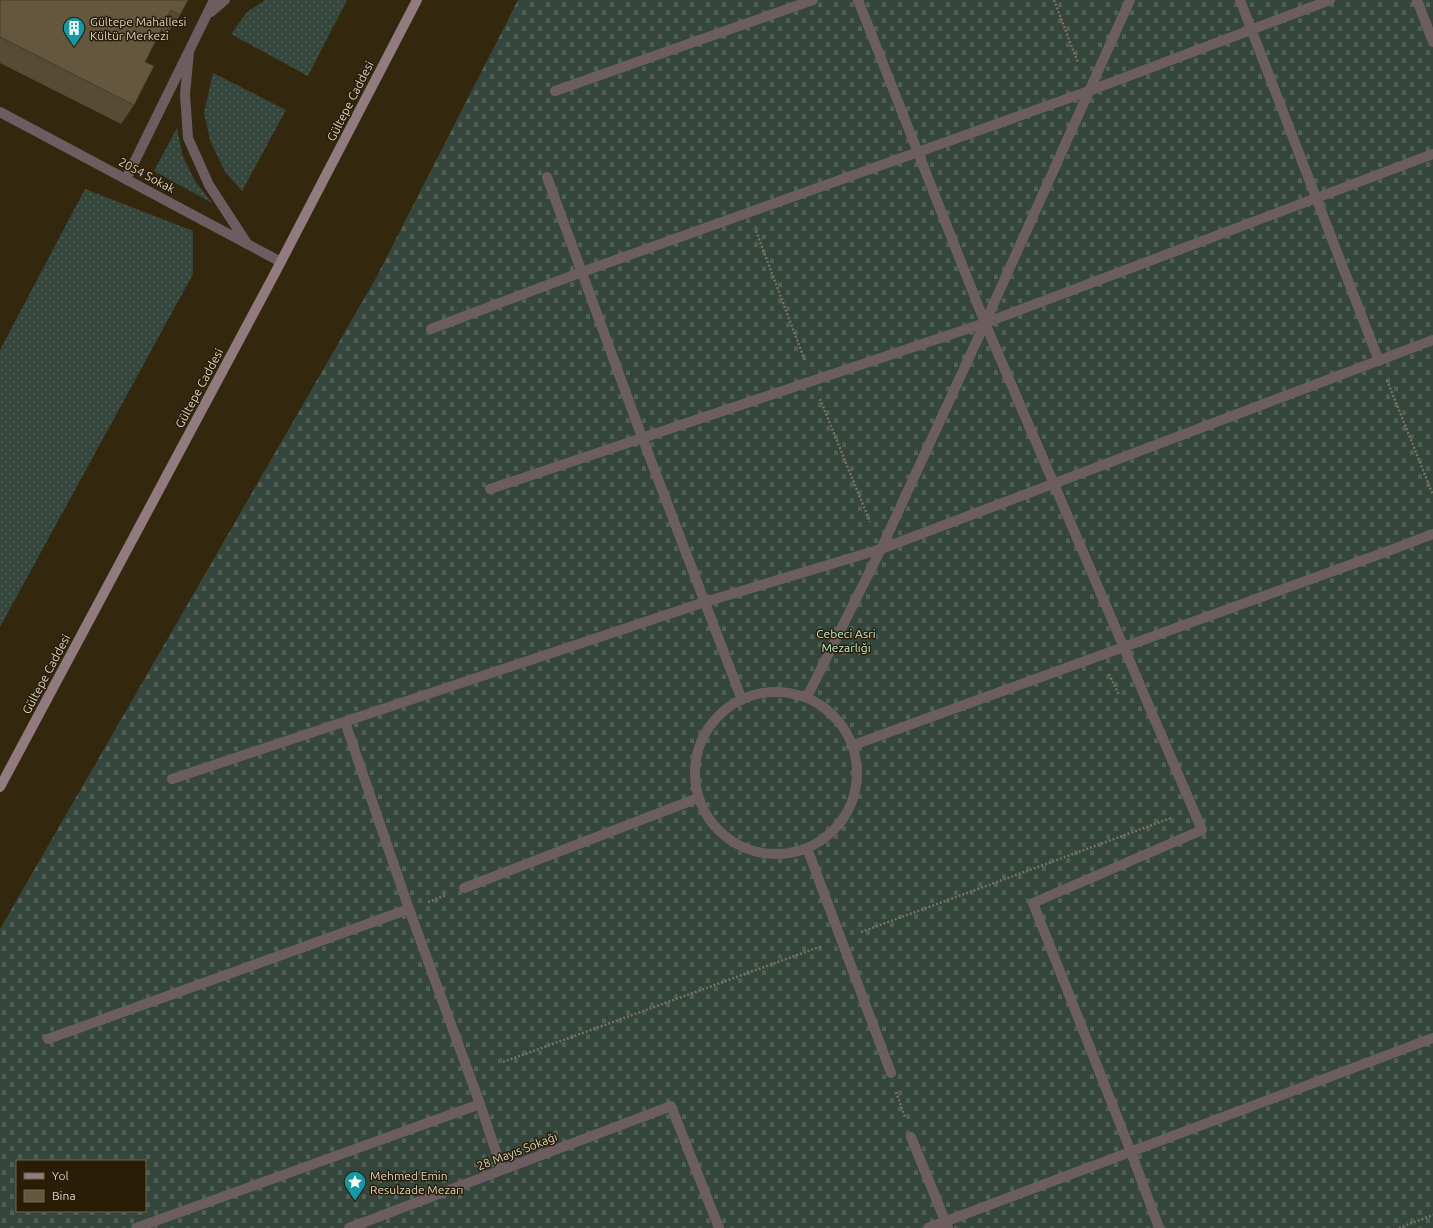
<svg xmlns="http://www.w3.org/2000/svg" width="1433" height="1228" viewBox="0 0 1433 1228" font-family="Ubuntu,sans-serif">
<style>
.grass{fill:url(#grass-dots)}
.cemetery{fill:url(#cemetery-stones);fill-rule:evenodd}
.lines{fill:none;stroke-linecap:round;stroke-linejoin:round}
.path{stroke:#7b715d;stroke-width:2.5;stroke-dasharray:2 2;stroke-linecap:butt}
.service{stroke:#6c5e60;stroke-width:10}
.secondary{stroke:#927b7e;stroke-width:10}
.wall{fill:#564b35}
.building{fill:#64573e;stroke:#463d2b}
.labels{text-anchor:middle;dominant-baseline:central;stroke-width:3;stroke-linejoin:round;paint-order:stroke}
.poi-label{font-size:12px;fill:#dad3c5;stroke:#291e05;text-anchor:start}
.street-label{font-size:12px;fill:#dad3c5;stroke:#291e05}
.park-label{font-size:12px;fill:#b8f1d3;stroke:#291e05}
</style>
<defs>
<pattern id="grass-dots" width="8" height="8" patternUnits="userSpaceOnUse"><rect width="8" height="8" fill="#35473d"/><path d="M2 2h.1M6 6h.1" fill="none" stroke="#526158" stroke-width="1.8" stroke-linecap="round"/></pattern>
<pattern id="cemetery-stones" width="16" height="16" patternUnits="userSpaceOnUse"><rect width="16" height="16" fill="#35473d"/><path d="M2 7V4a2 2 0 0 1 4 0v3zM10 15v-3a2 2 0 0 1 4 0v3z" fill="#526158"/></pattern>
</defs>
<rect width="100%" height="100%" fill="#33270e"/>
<path class="grass" d="M265,0h82l-39,76 -77,-42 16,-22z
M213,73l73,37 -44,81 -17,-19 -15,-32 -6,-27z
M177,128l6,29 12,24 17,22 -58,-32z
M85,189l108,42v43l-193,353v-277z"/>
<path class="cemetery" d="M518,0h915v1228h-1433v-299l376,-651zM17,1161h128v50h-128z"/>
<g class="lines">
<path class="path" d="M1054,0l24,63
M756,231l49,130
M1387,380l46,115
M820,399l50,123
M1109,674l10,21
M428,902l18,-7
M861,932l310,-114
M503,1062l319,-116
M896,1092l9,25
M1399,1228l34,-13"/>
<path class="service" d="M858,0l127,323 217,507 -169,73 98,249 28,76
M1240,0l139,361
M1417,0l16,42
M211,12l14,-12
M189,52l-4,42 3,44 21,47 37,57
M555,91l258,-91
M0,112l281,150
M547,177l95,260 100,263
M126,179l88,-179
M431,329l151,-57 507,-181 241,-91
M490,489l495,-166 448,-169
M695 773a81 81 0 1 1 162 0a81 81 0 1 1-162 0Z
M807,697l74,-148 104,-226 145,-323
M345,722l64,187 71,195 22,66
M851,746l540,-196 42,-16
M172,779l533,-177 176,-53 552,-209
M807,848l84,225
M464,888l234,-90
M48,1039l361,-130
M911,1137l37,91
M136,1228l344,-124
M349,1228l322,-122 48,122
M928,1228l505,-190"/>
<path class="secondary" d="M0,787l274,-512 143,-275"/>
</g>
<path class="wall" d="M0,0h188l-8,15 -13,19 -6,-4 -16,32 -11,43 -13,19 -121,-61z"/>
<path class="building" d="M0,0h188l-8,15 -9,-5 -26,52 9,4 -20,39 -134,-68z"/>
<defs>
<g id="building-pin" transform="scale(1.15)"><path d="M0 17L-7.5 6A9.5 9.5 0 1 1 7.5 6Z" fill="#0f9aa8" stroke="#291e05"/><path d="M-4-6H4V6H1V3H-1V6H-4ZM-2.5-4.3h1.7v1.8h-1.7ZM.8-4.3h1.7v1.8H.8ZM-2.5-1h1.7V.8h-1.7ZM.8-1h1.7V.8H.8Z" fill="#fff"/></g>
<g id="sight-pin" transform="scale(1.15)"><path d="M0 17L-7.5 6A9.5 9.5 0 1 1 7.5 6Z" fill="#0f9aa8" stroke="#291e05"/><path d="M0-6L1.8-2.2L6-1.7L2.9 1.2L3.7 5.4L0 3.3L-3.7 5.4L-2.9 1.2L-6-1.7L-1.8-2.2Z" fill="#fff"/></g>
</defs>
<g fill-rule="evenodd">
<use href="#building-pin" x="74" y="28"/>
<use href="#sight-pin" x="355" y="1182"/>
</g>
<g class="labels">
<g class="poi-label">
<text x="90" y="21">Gültepe Mahallesi<tspan x="90" dy="14">Kültür Merkezi</tspan></text>
<text x="370" y="1175">Mehmed Emin<tspan x="370" dy="14">Resulzade Mezarı</tspan></text>
</g>
<g class="street-label">
<text transform="translate(350 101) rotate(-63)">Gültepe Caddesi</text>
<text transform="translate(147 175) rotate(28)">2054 Sokak</text>
<text transform="translate(199 388) rotate(-62)">Gültepe Caddesi</text>
<text transform="translate(46 674) rotate(-62)">Gültepe Caddesi</text>
<text transform="translate(517 1151) rotate(-21)">28 Mayıs Sokağı</text>
</g>
<g class="park-label">
<text x="846" y="633">Cebeci Asri<tspan x="846" dy="14">Mezarlığı</tspan></text>
</g>
</g>
<rect x="16" y="1160" width="130" height="52" fill="#291e05" stroke="#706652"/>
<rect x="24" y="1173" width="20" height="6" fill="#927b7e" stroke="#706652"/>
<text x="52" y="1180" font-size="12" fill="#dad3c5">Yol</text>
<rect x="24" y="1190" width="20" height="12" fill="#64573e" stroke="#706652"/>
<text x="52" y="1200" font-size="12" fill="#dad3c5">Bina</text>
</svg>
